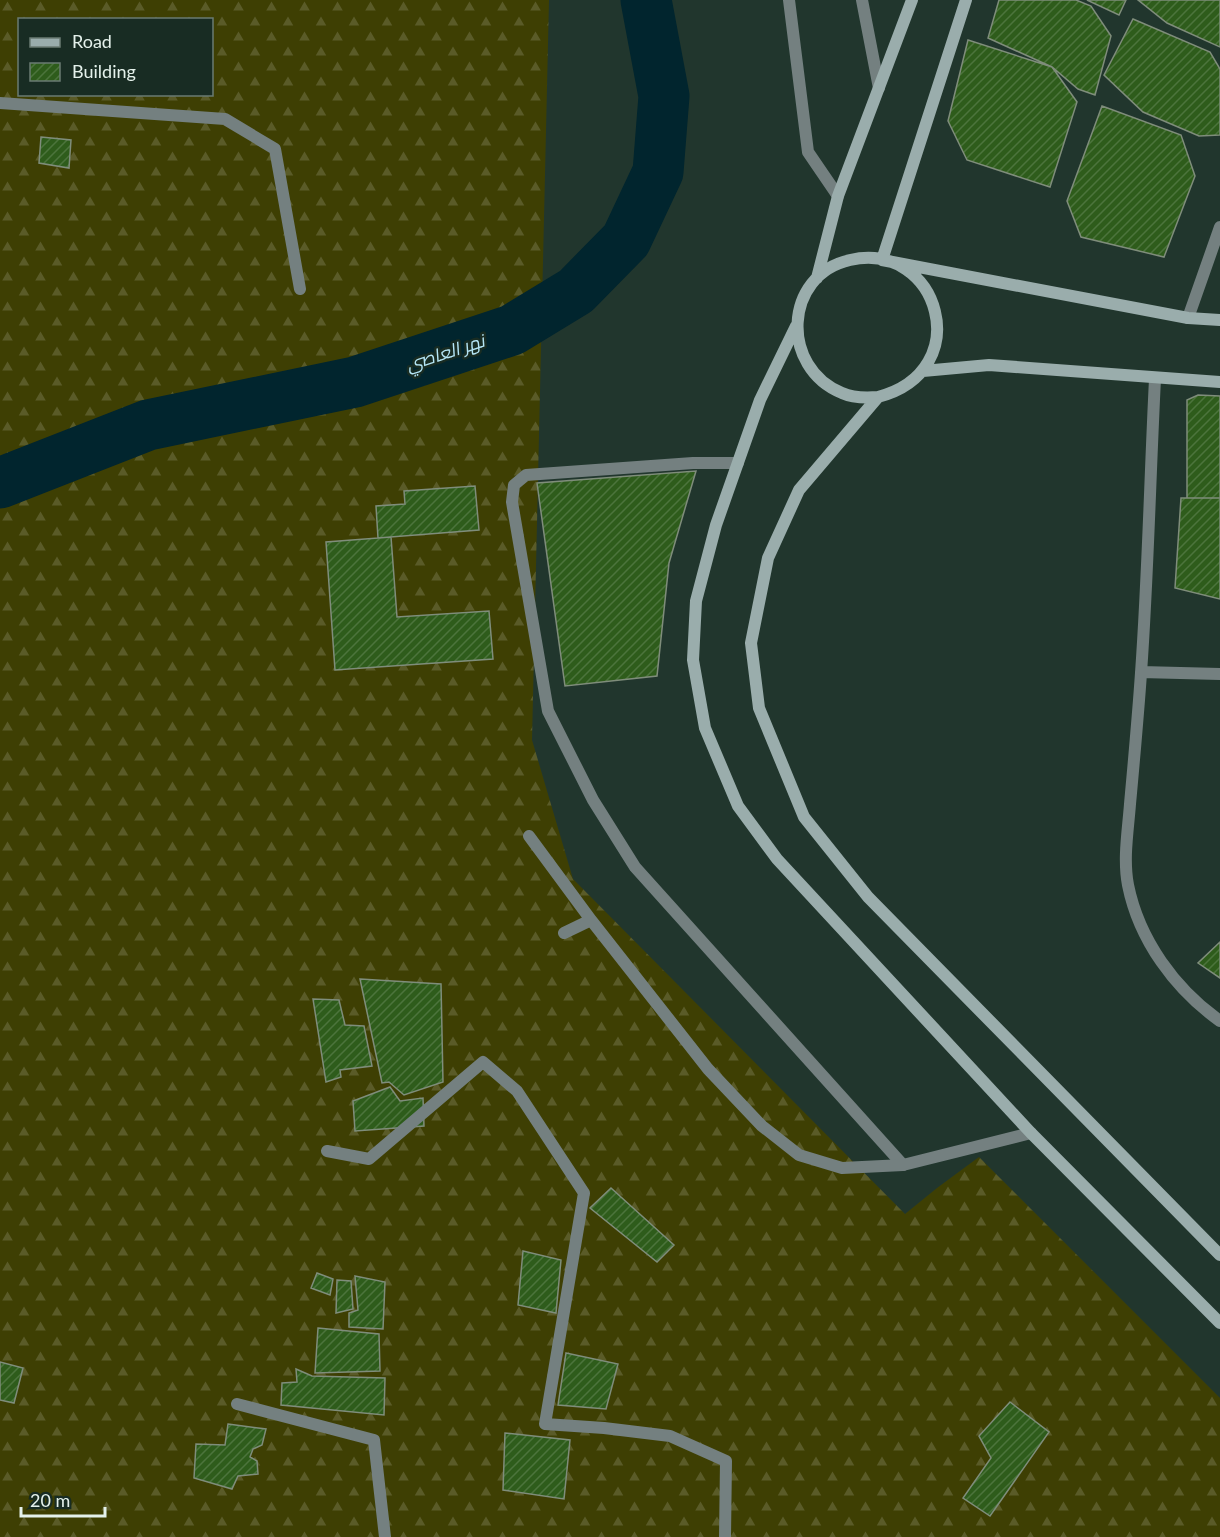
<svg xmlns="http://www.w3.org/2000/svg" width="1220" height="1537" viewBox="0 0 1220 1537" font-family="Lato,Cairo,sans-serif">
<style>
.forest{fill:url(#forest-firs);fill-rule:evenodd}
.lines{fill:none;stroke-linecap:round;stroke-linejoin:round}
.river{stroke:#01252e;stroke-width:51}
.building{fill:url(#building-hatch);stroke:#7f8d7b;stroke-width:1.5}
.lane{stroke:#748080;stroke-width:12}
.street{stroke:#748080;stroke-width:12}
.secondary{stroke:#9aadac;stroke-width:12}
.labels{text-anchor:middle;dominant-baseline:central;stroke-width:5;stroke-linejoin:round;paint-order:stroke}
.water-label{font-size:18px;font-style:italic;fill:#b5e6f6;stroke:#182c23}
</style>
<defs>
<pattern id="forest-firs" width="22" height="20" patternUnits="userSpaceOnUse" patternTransform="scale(1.5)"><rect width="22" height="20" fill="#3e3f03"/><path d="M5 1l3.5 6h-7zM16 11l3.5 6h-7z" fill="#5a5b28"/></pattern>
<pattern id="building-hatch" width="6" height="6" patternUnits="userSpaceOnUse" patternTransform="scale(1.5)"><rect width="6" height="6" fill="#2e5c1b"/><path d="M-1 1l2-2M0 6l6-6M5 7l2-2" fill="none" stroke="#4c743c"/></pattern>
</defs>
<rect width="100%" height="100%" fill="#21362d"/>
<path class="forest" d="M0,0h549l-17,740 41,139 332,335 32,-26 42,-31 241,241v139h-1220zM20,20h192v74h-192z"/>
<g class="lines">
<path class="river" d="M0,483l148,-58 207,-43 157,-52 64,-39 50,-51 32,-68 6,-76 -18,-96"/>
</g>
<path class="building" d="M999,0h77l15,6 20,30 -16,59 -17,-6 -26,-22 -64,-29z
M1087,0h39l-7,15z
M1138,0h82v47l-53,-24z
M1133,19l77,33 10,17v66l-21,1 -56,-24 -39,-37z
M968,40l84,27 25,35 -27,85 -83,-27 -19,-39z
M1102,106l79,29 14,41 -31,81 -83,-20 -14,-36z
M41,137l30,3 -2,28 -30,-5z
M1198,395l22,1v102h-33v-98z
M696,471l-27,92 -12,113 -92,10 -28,-203z
M475,486l4,44 -101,8 -2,-32 29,-2 -1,-13z
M1181,498h39v101l-45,-11z
M391,537l6,80 92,-6 4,48 -158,11 -9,-128z
M1220,942v36l-22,-15z
M360,979l81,5 2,98 -39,13 -15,-13 -7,1z
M313,999l26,1 6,25 19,1 8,40 -32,4 1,7 -15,5z
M390,1087l10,14 23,-3 1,28 -69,5 -2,-30z
M611,1188l63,57 -17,17 -67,-54z
M523,1251l38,9 -5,53 -38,-8z
M317,1273l16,6 -3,16 -19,-7z
M355,1276l30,6 -2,47 -34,-2v-14l9,-3z
M337,1280l14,1 2,28 -17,4z
M318,1328l61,6 1,37 -65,2z
M566,1353l52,11 -12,45 -48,-4z
M0,1362l23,6 -9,35 -14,-3z
M296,1369l16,7 73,2 -1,37 -103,-10 1,-22 15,-1z
M1010,1402l39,30 -59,84 -27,-18 28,-40 -12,-22z
M228,1424l38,5 -4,16 -9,4 -3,8 7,4 1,13 -20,2 -6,13 -38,-11 2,-34 29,1z
M505,1433l65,7 -6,59 -61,-9z"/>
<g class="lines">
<path class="lane" d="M738,463h-45l-167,12 -12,10 -2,17 36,209 45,89 42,67 268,298"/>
<path class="street" d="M789,0l19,152 30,44
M862,0l17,88
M0,103l225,16 50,30 25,140
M1188,318l32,-91
M1155,379c-5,98 -7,196 -14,294 -3,44 -7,87 -11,131 -2,27 -7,55 -2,81 11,55 47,104 92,136
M1141,672l79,2
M529,836l62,84
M564,933l27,-13 117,149 54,57 37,29 43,13 61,-3 128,-32
M327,1151l42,8 114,-97 34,29 67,102 -39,231 59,4 66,8 56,25 -1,76
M237,1404l137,36 11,97"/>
<path class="secondary" d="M966,0l-84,260 306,58 32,2
M817,278l21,-82 74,-196
M796,326l-36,74 -44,125 -20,76 -3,59 12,68 33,78 39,53 254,274 189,190
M923,371l66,-6 231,17
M878,397c-12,1 -25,1 -36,-4 -62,-25 -59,-118 8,-133 89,-20 128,111 28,137l-79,93 -31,68 -17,85 8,65 45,109 64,80 352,358"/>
</g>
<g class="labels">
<g class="water-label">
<text transform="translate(445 352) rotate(-18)">نهر العاصي</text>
</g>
</g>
<rect x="18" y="18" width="195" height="78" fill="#182c23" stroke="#6a7b73" stroke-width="1.5"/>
<rect x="30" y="38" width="30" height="9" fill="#9aadac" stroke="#6a7b73" stroke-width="1.5"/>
<text x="72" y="48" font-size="18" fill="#e4f1eb">Road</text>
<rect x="30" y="63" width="30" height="18" fill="url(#building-hatch)" stroke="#6a7b73" stroke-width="1.5"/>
<text x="72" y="78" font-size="18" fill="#e4f1eb">Building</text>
<path d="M21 1507v9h84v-9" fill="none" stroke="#e4f1eb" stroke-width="3"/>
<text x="30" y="1507" font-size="18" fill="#e4f1eb" stroke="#182c23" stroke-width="4.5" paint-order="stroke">20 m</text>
</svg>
